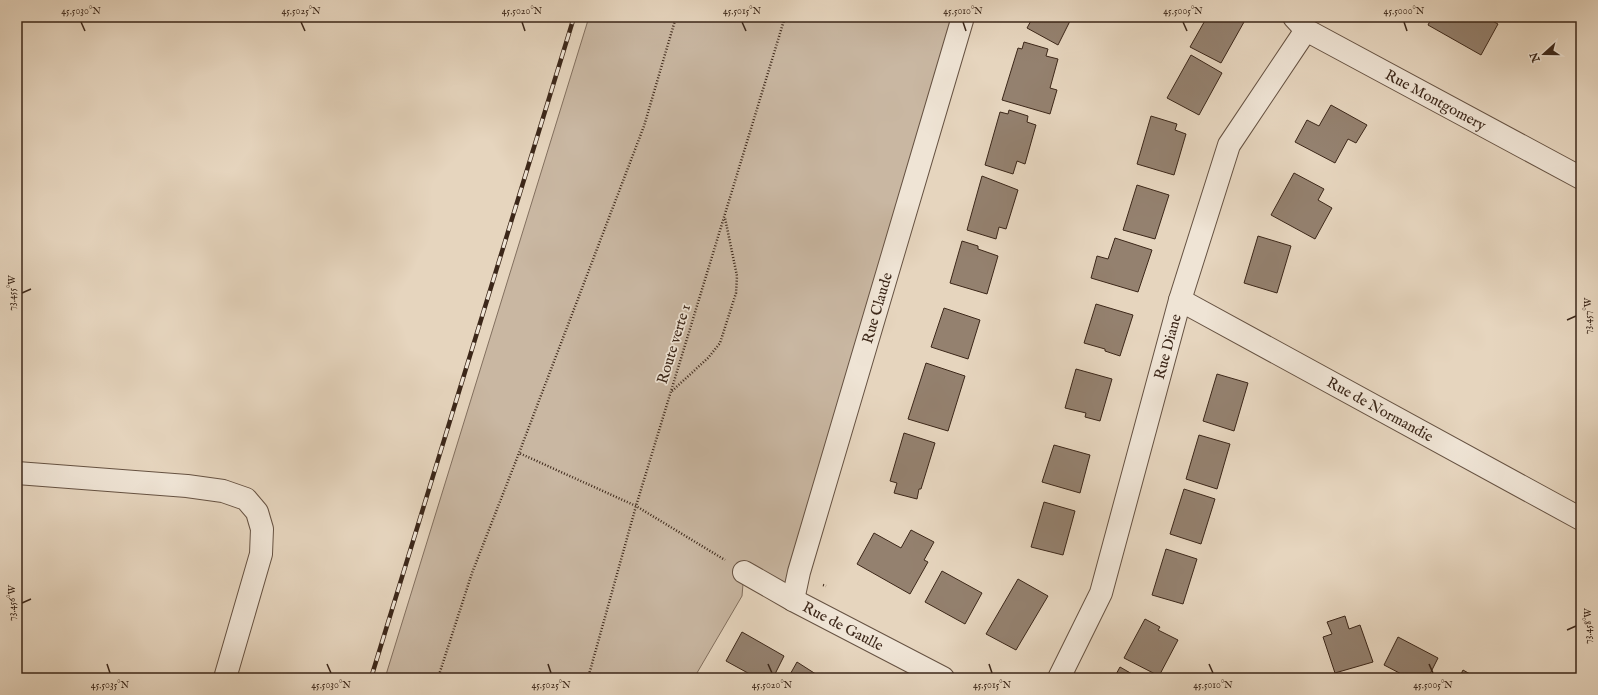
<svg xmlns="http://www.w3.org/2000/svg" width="1598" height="695" viewBox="0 0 1598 695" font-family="'IM FELL English',serif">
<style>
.green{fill:#c9b7a2;stroke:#826f5e}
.building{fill:#94816f;stroke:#3c2719}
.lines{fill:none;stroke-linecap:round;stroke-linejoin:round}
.minor-casing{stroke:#665242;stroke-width:24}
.path{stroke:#3c2719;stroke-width:2.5;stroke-dasharray:1 2;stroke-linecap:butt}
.minor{stroke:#efe4d5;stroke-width:22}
.rail-casing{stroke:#3c2719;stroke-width:4.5}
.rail{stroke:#efe4d5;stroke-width:3;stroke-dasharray:9;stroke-linecap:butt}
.ticks{fill:none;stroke:#3c2719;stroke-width:1.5}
.labels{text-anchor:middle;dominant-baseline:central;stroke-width:3.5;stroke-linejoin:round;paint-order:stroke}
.street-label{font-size:15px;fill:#3c2719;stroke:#efe4d5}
.neatline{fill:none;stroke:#3c2719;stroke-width:1.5}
.ticks-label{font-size:10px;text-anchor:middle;fill:#3c2719}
</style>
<rect width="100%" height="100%" fill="#e6d5be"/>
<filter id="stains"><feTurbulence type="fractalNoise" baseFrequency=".005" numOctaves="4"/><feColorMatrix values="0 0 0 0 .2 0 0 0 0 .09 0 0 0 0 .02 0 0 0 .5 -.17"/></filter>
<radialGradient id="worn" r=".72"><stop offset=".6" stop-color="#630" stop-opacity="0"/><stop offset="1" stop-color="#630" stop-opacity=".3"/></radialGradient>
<path class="green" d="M589,17h374l-170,583 -49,-28 -2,24 -48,82h-309z"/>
<path class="building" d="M1033,17h39l-14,28 -31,-17z
M1207,17h28l9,5 -23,41 -31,-16z
M1432,17h53l13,7 -17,31 -53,-30z
M1024,42l24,7 -2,7 12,3 -8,29 7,2 -7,24 -48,-14 16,-52 4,1z
M1191,55l31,18 -23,42 -32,-17z
M1331,105l36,20 -11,18 -8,-4 -13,24 -40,-21 12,-22 12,6z
M1009,110l19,6 -1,6 9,3 -11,39 -8,-3 -4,13 -28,-9 15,-53 8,2z
M1151,116l26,8 -2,6 11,4 -12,41 -37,-11z
M1294,173l30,16 -6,11 14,8 -17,31 -44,-24z
M982,176l36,14 -12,39 -7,-2 -3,12 -29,-9z
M1137,185l32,10 -14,44 -32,-9z
M1258,236l33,10 -14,47 -33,-10z
M1115,238l37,12 -14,42 -47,-14 6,-22 11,3z
M962,241l16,5v3l20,7 -11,38 -37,-11z
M1096,304l37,11 -13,41 -15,-5v-2l-21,-6z
M944,308l36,12 -12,39 -37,-12z
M926,363l39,13 -17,55 -40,-12z
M1076,369l36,10 -12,42 -15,-4 1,-4 -21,-5z
M1217,374l31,9 -14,48 -31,-10z
M904,433l31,10 -14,46h-2l-2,10 -23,-6 3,-10 -7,-2z
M1199,435l31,9 -13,45 -31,-10z
M1054,445l36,10 -10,38 -38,-11z
M1184,489l31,10 -14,45 -31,-10z
M1044,502l31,9 -12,44 -32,-8z
M911,530l23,12 -10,18 4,2 -18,32 -53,-30 17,-31 27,15z
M1166,549l31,10 -14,45 -31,-9z
M942,571l40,22 -17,31 -40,-22z
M1018,579l30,17 -32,54 -30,-16z
M1345,616l4,13 11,-4 13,37 -38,11 -12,-36 9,-3 -5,-12z
M1145,619l15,8 -2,3 20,10 -19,36 -35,-18z
M742,632l42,24 -11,22h-16l-31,-17z
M1398,637l40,21 -10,20h-19l-25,-13z
M797,662l25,16h-34z
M1120,667l19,11h-25z
M1463,670l14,8h-18z"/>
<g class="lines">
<g class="minor-casing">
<g id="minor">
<path id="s1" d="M1294,17l12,13 275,148"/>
<path id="s2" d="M1180,300l401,219"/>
<path d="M17,473l170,13 36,5 23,8 11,13 5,17 -1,25 -36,124"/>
<path id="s3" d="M744,572l49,28 150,78"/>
<path id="s4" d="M793,600l6,-28 164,-555"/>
<path id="s5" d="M1059,678l42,-85 79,-293 49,-155 77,-115"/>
</g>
</g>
<path class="path" d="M676,17l-32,109 -125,327 117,53 89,54
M672,391l36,-33 12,-15 16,-50 1,-17 -12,-58
M823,585l3,1
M438,678l34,-105 47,-120
M588,678l48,-172 149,-489"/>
<use href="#minor" class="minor"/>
<g class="rail-casing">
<path id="rail" d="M371,678l203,-661"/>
</g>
<use href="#rail" class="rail"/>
</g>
<path class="ticks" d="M81,22l4,9M301,22l4,9M522,22l3,9M742,22l4,9M963,22l3,9M1183,22l4,9M1404,22l3,9M22,293l9,-4M1567,320l9,-4M22,603l9,-4M1567,630l9,-4M107,664l3,9M327,664l4,9M548,664l3,9M768,664l4,9M989,664l3,9M1209,664l4,9M1429,664l4,9"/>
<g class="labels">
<g class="street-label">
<text stroke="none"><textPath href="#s1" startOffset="165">Rue Montgomery</textPath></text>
<text stroke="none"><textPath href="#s4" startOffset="304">Rue Claude</textPath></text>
<text transform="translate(674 344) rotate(-73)">Route verte 1</text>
<text stroke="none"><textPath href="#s5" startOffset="350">Rue Diane</textPath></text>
<text stroke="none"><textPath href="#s2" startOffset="228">Rue de Normandie</textPath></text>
<text stroke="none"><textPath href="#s3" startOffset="113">Rue de Gaulle</textPath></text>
</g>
</g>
<rect width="1598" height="695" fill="none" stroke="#e6d5be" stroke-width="44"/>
<g transform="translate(1544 54) rotate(249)" stroke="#efe4d5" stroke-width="3" paint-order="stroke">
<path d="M0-3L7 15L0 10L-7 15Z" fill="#3c2719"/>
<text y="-6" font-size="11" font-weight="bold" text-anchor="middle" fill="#3c2719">N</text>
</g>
<rect x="22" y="22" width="1554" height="651" class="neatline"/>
<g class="ticks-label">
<text x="81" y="14">45.5030°N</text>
<text x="301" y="14">45.5025°N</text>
<text x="522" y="14">45.5020°N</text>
<text x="742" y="14">45.5015°N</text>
<text x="963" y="14">45.5010°N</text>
<text x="1183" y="14">45.5005°N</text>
<text x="1404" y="14">45.5000°N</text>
<text transform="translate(11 293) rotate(-90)" y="4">73.455°W</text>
<text transform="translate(1587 316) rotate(-90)" y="4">73.457°W</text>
<text transform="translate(11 603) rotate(-90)" y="4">73.456°W</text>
<text transform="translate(1587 626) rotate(-90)" y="4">73.458°W</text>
<text x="110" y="688">45.5035°N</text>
<text x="331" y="688">45.5030°N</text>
<text x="551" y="688">45.5025°N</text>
<text x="772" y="688">45.5020°N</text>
<text x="992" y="688">45.5015°N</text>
<text x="1213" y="688">45.5010°N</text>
<text x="1433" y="688">45.5005°N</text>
</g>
<rect width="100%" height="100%" filter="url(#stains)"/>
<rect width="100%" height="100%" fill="url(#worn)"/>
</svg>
